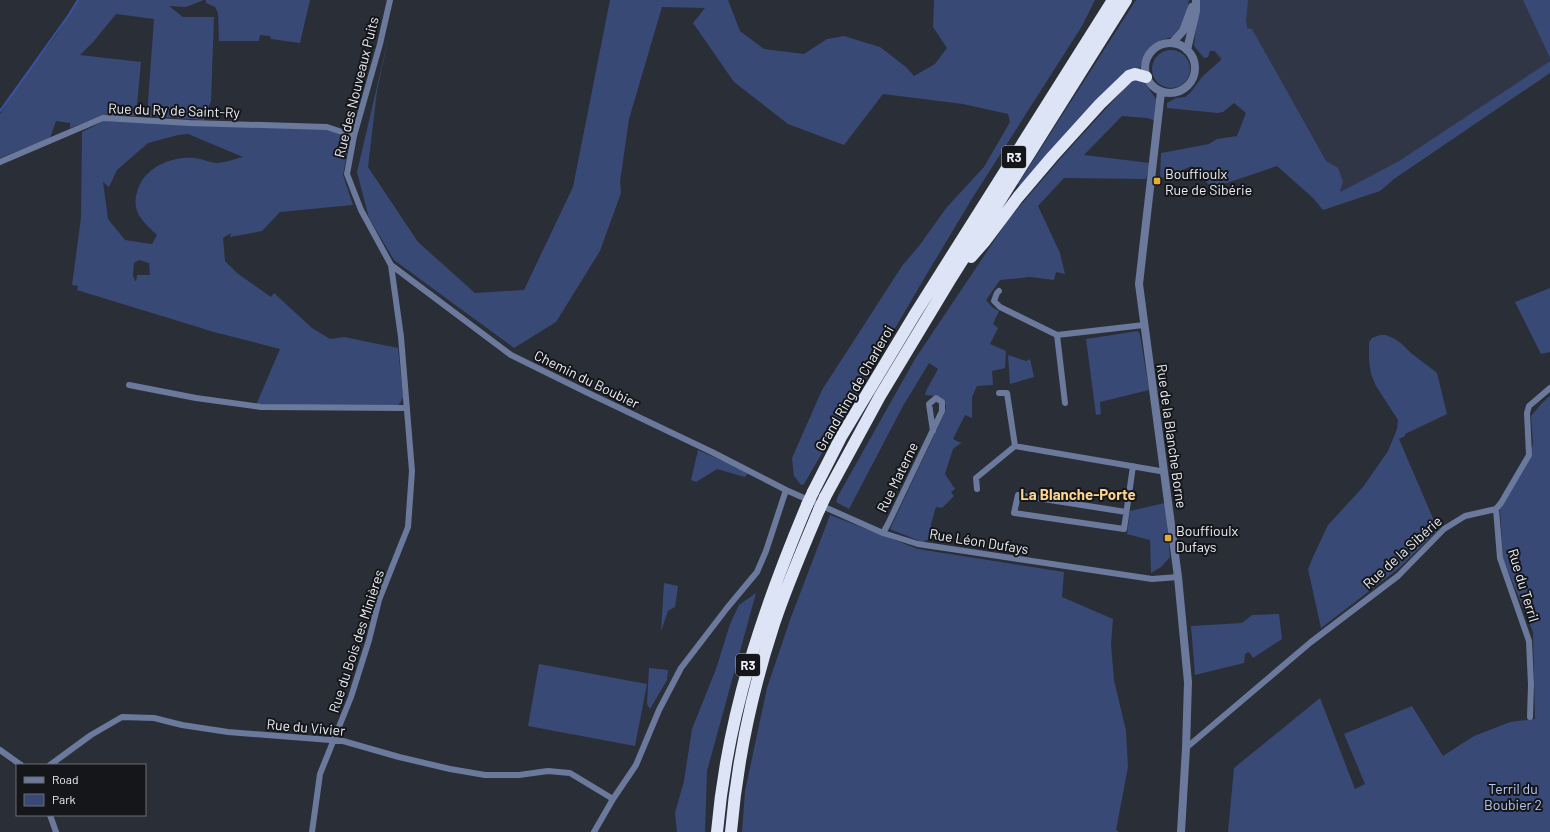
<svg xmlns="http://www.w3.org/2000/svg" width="1550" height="832" viewBox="0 0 1550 832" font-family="Barlow,sans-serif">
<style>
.built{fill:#303645}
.green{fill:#394976;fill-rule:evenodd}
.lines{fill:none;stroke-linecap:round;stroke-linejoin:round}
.stream{stroke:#3a53a0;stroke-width:2}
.minor{stroke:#6b799d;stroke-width:6}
.tertiary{stroke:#6b799d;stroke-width:8}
.motorway{stroke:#dce4f5;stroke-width:12}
.motorway-bridge{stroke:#dce4f5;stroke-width:12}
.poi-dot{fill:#e4ae35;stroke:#14161a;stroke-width:1.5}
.labels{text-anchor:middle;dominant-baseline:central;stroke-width:4;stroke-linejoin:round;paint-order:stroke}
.shield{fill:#14161a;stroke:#abaeb3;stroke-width:1}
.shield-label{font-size:13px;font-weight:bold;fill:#eceff5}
.street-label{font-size:14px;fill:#eceff5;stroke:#14161a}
.poi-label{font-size:14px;fill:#eceff5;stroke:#14161a;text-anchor:start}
.park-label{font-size:14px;fill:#b9caf5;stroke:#14161a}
.neighbourhood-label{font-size:15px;font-weight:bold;fill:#fbd58d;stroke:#14161a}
</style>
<rect width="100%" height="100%" fill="#2a2e37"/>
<path class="built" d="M1205,0h318l27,58v3l-151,100 -65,34 -84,-98 -47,-59z"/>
<path class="green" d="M78,0h126l-18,7 -17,-1 14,11h31l-3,84 -7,19 -57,-4 7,-97 -38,-5 -22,27 -14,14 61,7 -5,54h-34l-32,12v-5l-14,-2 -6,17 -50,20v-44l18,-29 39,-51z
M206,0h104l-10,43 -29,-4 -1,-3 -10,-1 -1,6h-40l-1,-28 -3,-6 -9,-4z
M610,0h118l12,31 24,18 40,5 23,-15 17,-3 36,11 26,20 8,9 21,-12 12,-16 -14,-21 1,-27h161l-13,26 -109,171 -48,80 -121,207 -3,1 -7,-9 -2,-18 30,-68 80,-124 17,-20 28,-39 37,-40 26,-45 -2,-8 -45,-10 -80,-10 -39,51 -56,-21 -54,-42 -41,-59 12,-15 -43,-1 -33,112 -9,63 1,11 -21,58 -44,71 -42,26 -120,-88 -25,-42 -12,-46 33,-141 -13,60 -9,76 50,75 57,51 49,-3 49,-103z
M1136,0h53l-3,15 -9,21c-23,4 -32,11 -37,34l-119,119 -3,-5z
M1199,0h49l-2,20 1,8 5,1 74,132 12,7 5,13 -3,11 59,-31 151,-100v12l-156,106 -14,12 -57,19 -10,-12 -36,-32 -65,22 -20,-22 -32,13 1,-26 48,-9 8,-5 20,-3 9,-23 -12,-10 -11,9 -5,1 -51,-5v-5l9,-5 9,-1 5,-4 12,-16 20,-18 -7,-8h-5l-2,6 -4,1 -10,-12z
M1523,0h27v58z
M1152 69a19 19 0 1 1 38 0a19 19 0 1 1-38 0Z
M1133,79l11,3 12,17v22l-9,-3 -25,-2 -38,39 66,8 -4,16 -82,-1 -26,28 22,47 5,21 -9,-2 -2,8 -24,-3 -30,3 -14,20 7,8 6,3 -6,13 5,4 -8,16 16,7 -1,17 -13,3 1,14 -16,1 -5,11v21l-7,-3 -12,24 6,3h3l-9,7 -8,25 10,15 -4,3 3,4 -12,12 -6,-1 -5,17v10l-1,5 -8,3 -32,-13 55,-117 1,-6 -4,-8 -5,-2 -12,-1 1,-4 12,-22 -9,-6 -26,43 -54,103 -13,-7 2,-6 77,-137 93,-139 52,-61z
M104,121l223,8 23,9 -7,37 10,30 -73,7 -18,19 -32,6 1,-4 -8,5 2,23 12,12 34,24 3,-4 38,35 18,11 14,-2 54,11 5,49 -2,5 -3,3h-142l24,-56 -66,-17 -137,-42 1,-4 -6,-1 9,-67 1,-86zM188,134l55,23c-8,2 -19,6 -27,6 -7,-1 -14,-4 -21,-5 -22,-2 -49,8 -57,31 -8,22 4,32 19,46l-5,9 -27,-4 -17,-21 -5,-37 6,5 8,-17 31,-27 30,-8zM139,260l10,3 1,12h-13l-1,7 -3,-6 1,-13z
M1550,288v64l-9,2 -26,-52z
M1138,331l2,4 9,55 -49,12 1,12 -5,1 -10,-76z
M1380,335h6l9,4 7,5 9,9 26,20 10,41 -42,20v2l-6,3 39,91 -40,39 -77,59 -13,-59 5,-12 15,-32 35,-38 25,-36 9,-22 1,-9 -22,-34 -5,-12 -2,-14v-18l3,-4z
M1008,355l18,6 4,-2 4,18 -24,7z
M1550,396v436h-322l6,-64 86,-70 35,91 10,-5 -21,-50 68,-28 31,50 31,-20 36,-14 25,-3 -2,-87 -30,-73 -3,-50 33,-64 -2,-29 12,-14z
M698,450l43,19 7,4 -3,4 -28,-8 -21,13 -5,-2z
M1165,503l5,54 -9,10 -10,6 -1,-33 -23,-6 3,-23z
M830,515l88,34 146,23 -2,25 51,22 -2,25 3,36 12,51 2,36 -12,63 3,2h-377l3,-41 22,-103 23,-68z
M664,583l14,3 -3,21 -7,4 -7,20z
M756,593l-49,178 -2,61h-28l-2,-19 9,-32 8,-52 24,-60 14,-45 9,-19z
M1279,614l3,25 -29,19 -4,-6 -4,2 -1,9 -49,12 -4,-49 51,-3 10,-8z
M539,664l108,20 -12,62 -107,-20z
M649,668l19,2 -1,10 -17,29 -3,-5z"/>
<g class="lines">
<path class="stream" d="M0,111l68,-95 10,-16"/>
<path class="minor" d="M0,162l103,-44 87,5 137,4 27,9
M391,265l120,90 75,37 126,60 74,38 97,43 35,11 114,17 120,18 26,-2
M999,291l-2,2 -3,8 6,6 57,28 87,-10
M1057,335l8,68
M129,385l67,13 65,9 146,1
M999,393h8l8,53
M977,489l-1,-11 39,-32 145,25 4,-1
M1496,509l4,49 29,83 2,44 -1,32
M1126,512l-108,-17 -4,18 110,16 9,-63
M883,533l5,-9 54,-113v-9l-6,-4 -7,6 4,27
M1186,748l125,-106 87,-66 46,-47 21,-13 31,-7 5,-6 28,-48 -2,-42 2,-7 21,-18
M0,750l21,15
M50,765l41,-30 31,-18 32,1 28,7 46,7 115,9 56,16 51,12 35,6h34l29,-4 22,2 43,26
M50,815l6,17
M312,832l8,-58 31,-77 18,-57 10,-40 29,-73 4,-56 -11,-134 -10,-72 -30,-55 -14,-36 7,-38 26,-92 10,-44
M594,832l19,-33 23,-34 23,-55 22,-42 46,-60 30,-36 9,-21 20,-61"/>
<path class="tertiary" d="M1145 68a25 25 0 1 1 50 0a25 25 0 1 1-50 0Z
M1172,43l11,-12 9,-24
M1187,50l9,-39v-11
M1161,92l-22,192 39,293 10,105 -2,66 -5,84"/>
<path class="motorway" d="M971,257l14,-16 33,-44 34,-40 48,-53 29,-28 6,-2 11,3
M813,492l28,-55 74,-123 198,-314
M825,497l55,-101 70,-116 176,-280
M717,832c10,-116 45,-220 90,-327
M731,832c6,-70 21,-141 43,-208 13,-39 29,-76 45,-114"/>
<path class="motorway-bridge" d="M807,505l6,-13
M819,510l6,-13"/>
</g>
<g class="poi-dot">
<rect x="1153" y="177" width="8" height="8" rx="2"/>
<rect x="1164" y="534" width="8" height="8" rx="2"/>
</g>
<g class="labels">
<g class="shield">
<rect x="1002" y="146" width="24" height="22" rx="3"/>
<rect x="736" y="654" width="24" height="22" rx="3"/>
</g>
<g class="shield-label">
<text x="1014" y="157">R3</text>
<text x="748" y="665">R3</text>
</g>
<g class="street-label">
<text transform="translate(356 87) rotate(-76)">Rue des Nouveaux Puits</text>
<text transform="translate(174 110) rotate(2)">Rue du Ry de Saint-Ry</text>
<text transform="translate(587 379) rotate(26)">Chemin du Boubier</text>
<text transform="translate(854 388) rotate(-60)">Grand Ring de Charleroi</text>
<text transform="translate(1172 436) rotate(82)">Rue de la Blanche Borne</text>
<text transform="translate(897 477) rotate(-64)">Rue Materne</text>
<text transform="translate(979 541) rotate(9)">Rue Léon Dufays</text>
<text transform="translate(1402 552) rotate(-42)">Rue de la Sibérie</text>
<text transform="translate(1524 585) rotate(73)">Rue du Terril</text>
<text transform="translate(356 641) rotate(-72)">Rue du Bois des Minières</text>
<text transform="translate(306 727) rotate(5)">Rue du Vivier</text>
</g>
<g class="poi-label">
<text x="1165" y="173">Bouffioulx<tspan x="1165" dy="16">Rue de Sibérie</tspan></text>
<text x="1176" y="530">Bouffioulx<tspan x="1176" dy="16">Dufays</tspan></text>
</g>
<g class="park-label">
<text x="1513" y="788">Terril du<tspan x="1513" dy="16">Boubier 2</tspan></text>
</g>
<g class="neighbourhood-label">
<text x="1078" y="494">La Blanche-Porte</text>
</g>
</g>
<rect x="16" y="764" width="130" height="52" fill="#14161a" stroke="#6a6d72"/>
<rect x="24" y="777" width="20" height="6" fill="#6b799d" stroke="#6a6d72"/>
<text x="52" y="784" font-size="12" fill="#eceff5">Road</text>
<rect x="24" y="794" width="20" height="12" fill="#394976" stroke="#6a6d72"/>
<text x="52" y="804" font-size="12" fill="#eceff5">Park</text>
</svg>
